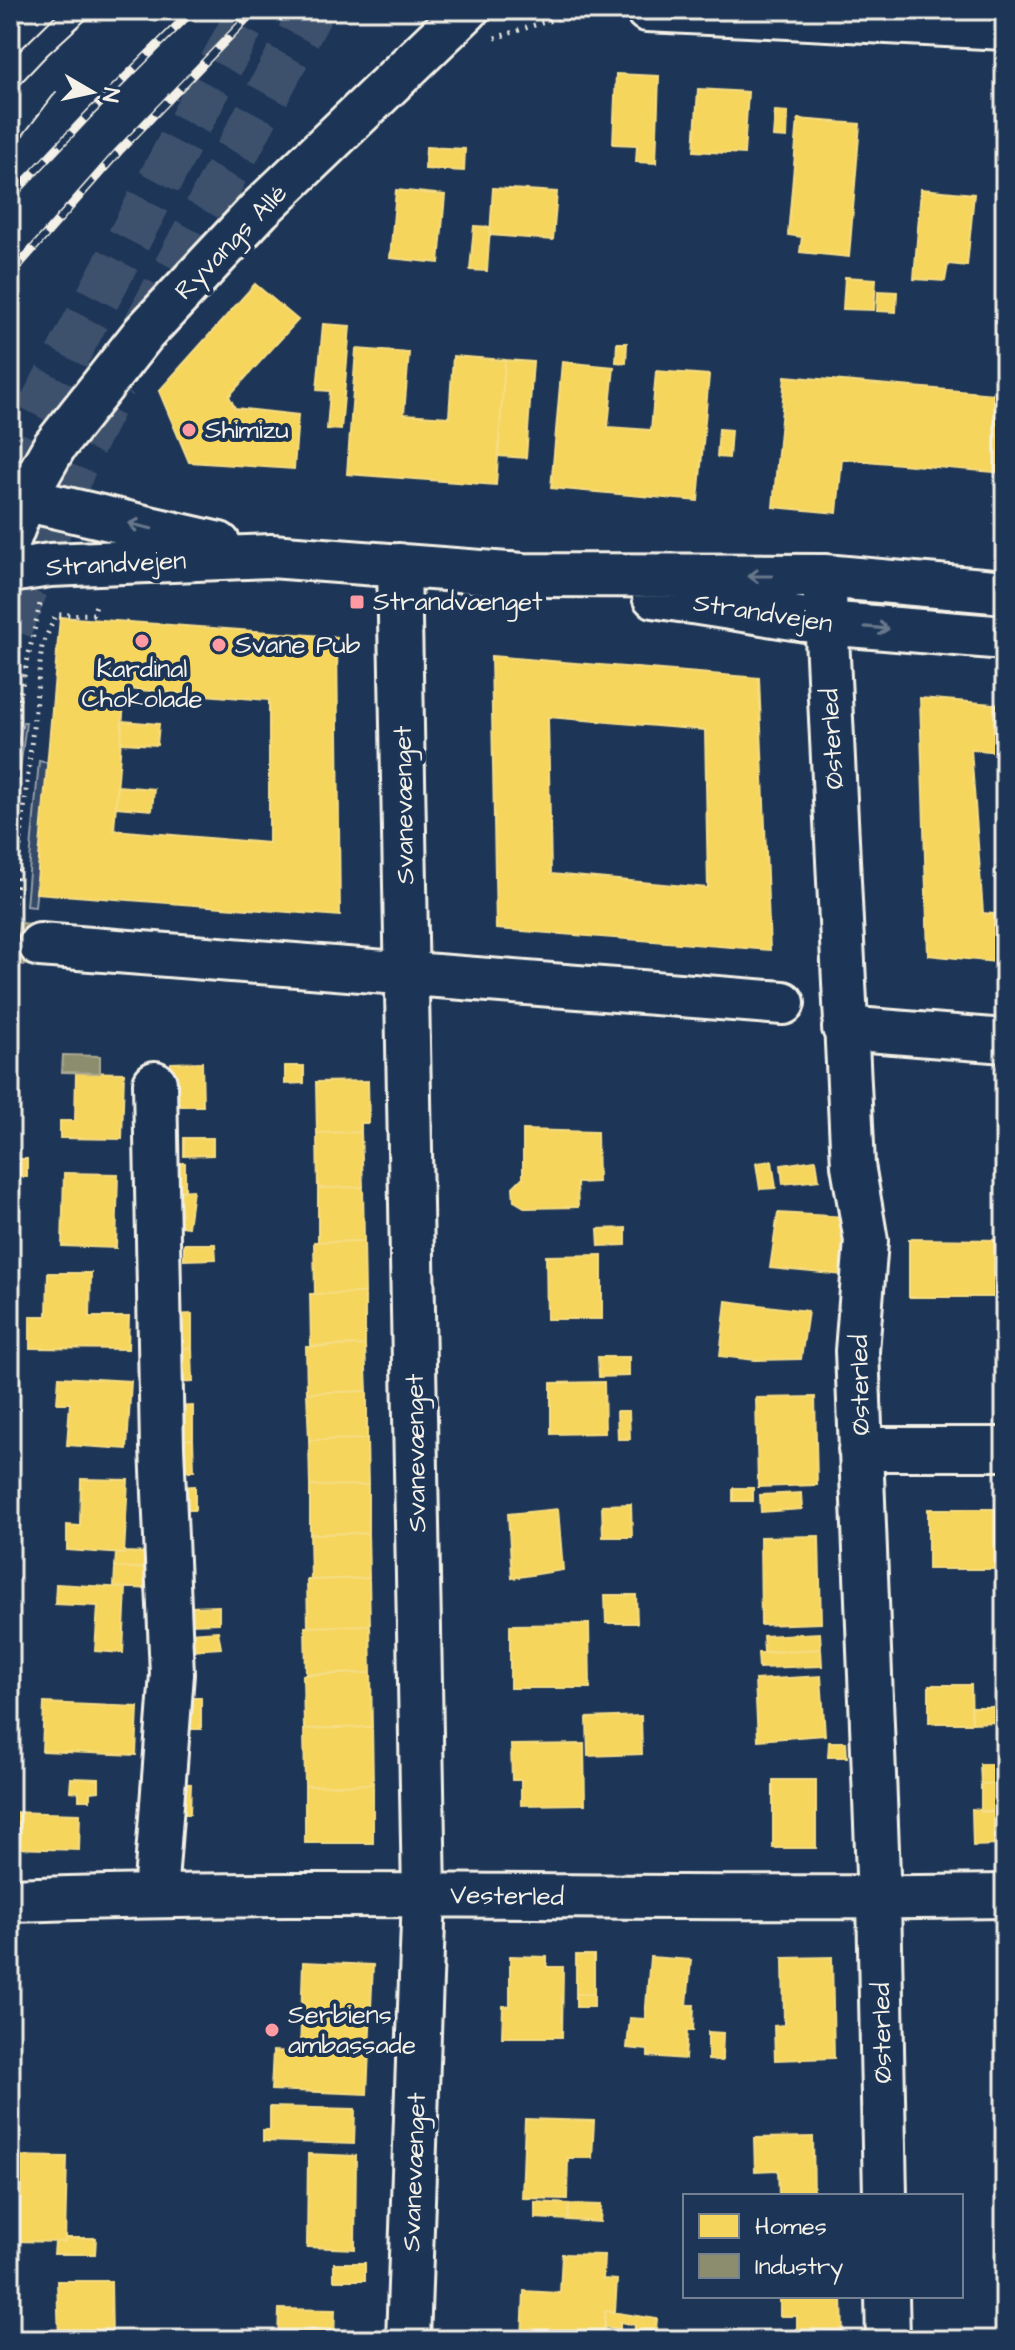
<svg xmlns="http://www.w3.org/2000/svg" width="1015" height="2350" viewBox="0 0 1015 2350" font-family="'Architects Daughter',sans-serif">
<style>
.green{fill:#354a67;stroke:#949ea8;stroke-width:2}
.homes{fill:#f6d55c;stroke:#f5dd86;stroke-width:2;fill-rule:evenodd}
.industry{fill:#8c8c6e;stroke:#abaa93;stroke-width:2}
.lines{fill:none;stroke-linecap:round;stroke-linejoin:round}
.highway-tunnel{stroke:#3d516d;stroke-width:44;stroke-dasharray:44 22;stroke-linecap:butt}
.minor-casing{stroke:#f4f1e8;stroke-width:48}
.path{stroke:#f4f1e8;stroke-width:5;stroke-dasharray:2 6;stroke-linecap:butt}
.minor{stroke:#1d3557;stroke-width:42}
.tram{stroke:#f4f1e8;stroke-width:2}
.rail-casing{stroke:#f4f1e8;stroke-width:9}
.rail{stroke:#1d3557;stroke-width:6;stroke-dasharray:18;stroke-linecap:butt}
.oneway{stroke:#68778a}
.poi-dot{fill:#ff9aa2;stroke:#1d3557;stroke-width:3}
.labels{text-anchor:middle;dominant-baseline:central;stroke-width:8;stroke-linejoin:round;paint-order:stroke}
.street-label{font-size:26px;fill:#f4f1e8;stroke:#1d3557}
.poi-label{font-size:26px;fill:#f4f1e8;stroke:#1d3557;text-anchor:start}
</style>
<rect width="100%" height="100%" fill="#1d3557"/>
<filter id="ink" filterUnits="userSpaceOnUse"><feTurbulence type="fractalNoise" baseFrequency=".0125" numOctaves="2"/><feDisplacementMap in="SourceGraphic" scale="16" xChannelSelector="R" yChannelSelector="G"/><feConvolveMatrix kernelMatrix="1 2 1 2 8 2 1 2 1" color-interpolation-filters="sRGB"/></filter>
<g filter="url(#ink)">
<path class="green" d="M23,722h3l-16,128v-73z
M39,761l9,2 -13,144 -9,-1z"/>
<path class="homes" d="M616,74l43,2 -3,87 -20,-1 1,-17 -24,-1z
M698,89l50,3 -4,62 -50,-3z
M775,111l13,1 -1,26 -14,-1z
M798,119l62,5 -11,133 -49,-5 2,-15 -14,-2z
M426,147l39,2 -1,22 -39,-2z
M493,188l64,4 -4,48 -63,-5z
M921,189l53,5 -7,72 -19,-2 -3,17 -31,-2z
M396,190l49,5 -6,68 -49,-5z
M474,226l16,1 -3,44 -17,-1z
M845,277l31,2 -2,31 -31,-1z
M255,284l43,36 -69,76 6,12 63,7 -4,54 -105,-7 -30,-71z
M878,291l19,1 -1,20 -19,-1z
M323,324l27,2 -9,104 -14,-1 3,-38 -13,-1z
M617,343h10l-1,20 -10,-1z
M356,349l53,4 -5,61 45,3 4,-61 52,4 -9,125 -149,-11z
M505,360l28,2 -7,96 -28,-2z
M562,362l52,5 -6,60 43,3 5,-59 53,4 -11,126 -147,-13z
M785,376l220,19v78l-163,-14 -5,54 -64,-6z
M719,429l12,1 -2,28 -12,-1z
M60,617l277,20 3,279 -304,-23zM125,689l144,11v143l-155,-13z
M491,656l268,22 11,272 -274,-21zM548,717l157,13 3,158 -157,-14z
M920,698l85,7v48l-34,-4 12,164 22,2v48l-77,-8z
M122,721l37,3 -2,21 -36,-2z
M117,786l37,3 -2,21 -36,-3z
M202,1062l1,44h-31l-1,-43z
M285,1066h19v17l-19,1z
M76,1072l48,1 -2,66 -62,-1v-17h15z
M368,1081l1,42h-8v9l-44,1 -1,-51z
M523,1130l74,2 1,50 -21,1 1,24 -52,1 -12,-7 -1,-14 10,-10z
M361,1132l2,55 -45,1 -1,-55z
M184,1138h29v17l-29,1z
M10,1159h17v18h-17z
M816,1160l3,20 -36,4 -2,-19z
M772,1161l4,27 -16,1 -4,-26z
M167,1163h18v28h-16z
M64,1173l54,1 -2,74 -54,-2z
M363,1187l1,54 -46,1v-54z
M193,1190l-5,37 -19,-3 4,-33z
M778,1213l69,4 -4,58 -73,-7z
M626,1228v17l-27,1 -1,-17z
M909,1239l96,1v57h-96z
M364,1241l1,52 -50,1 -1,-52z
M184,1244h31l1,15 -32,1z
M602,1255v64h-55l-1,-63z
M48,1273h43l-1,44h39l-1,32 -98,-1v-32h17z
M365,1293v52l-54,1 -1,-52z
M726,1301l82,10 -7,48 -45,1 -36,-4z
M192,1314v34l-20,1v-34z
M365,1345l2,46 -60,2 -1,-46z
M192,1348l1,34 -20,1 -1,-34z
M598,1357h31v19l-30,1z
M59,1377l72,4 -4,68 -60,-4 3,-42h-13z
M604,1382l1,51 -54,1v-51z
M367,1391v48l-58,1 -2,-47z
M815,1397l2,88 -59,2 -2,-89z
M193,1406v33l-20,1 -1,-33z
M617,1411h12l1,28h-12z
M193,1439l1,32h-21v-31z
M367,1439l1,46 -58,1 -1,-46z
M81,1479l47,1 -4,74 -57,-4v-25l13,1z
M368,1485v48l-58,1v-48z
M195,1486v24h-19l-1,-23z
M733,1488h20v13h-20z
M801,1493l1,16 -41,3 -1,-17z
M631,1504l1,33h-29l-1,-32z
M558,1509l5,61 -51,8 -4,-64z
M928,1509h77v60h-77z
M368,1533l1,45 -58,2 -1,-46z
M819,1536l2,87 -60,2 -1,-88z
M124,1552l26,1 -1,16 -34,-2 1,-14 8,1z
M115,1567l38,2 -1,20 -38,-2z
M369,1578l1,47 -62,2 -1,-47z
M56,1584l70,4 -3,65 -28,-2 3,-45 -43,-2z
M605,1595h31l1,28h-31z
M219,1606v17l-30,1 -1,-17z
M589,1624l1,64h-80v-63z
M370,1625l1,48 -65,1 -1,-47z
M218,1631l3,17 -30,2 -2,-17z
M820,1633l1,16 -57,3 -1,-16z
M821,1649l1,17 -63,2 -1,-15z
M371,1673l1,54 -68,2 -1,-54z
M821,1676l4,59 -67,5 -3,-60z
M929,1685h42l1,38h-43z
M180,1698h21v31h-21z
M44,1703l94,4 -2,48 -94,-4z
M971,1707h26v15l-25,1z
M641,1716l1,38 -54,2 -1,-38z
M372,1727l1,57 -68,2 -1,-57z
M829,1742h17l1,15h-19z
M584,1744l1,60 -64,1v-25h-9l-1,-35z
M980,1764h21v19l-20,1z
M1001,1764h4v77h-6v-29h-18v-28l20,-1z
M71,1778l28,1v12l-9,1v8h-11v-8l-9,-1z
M773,1780h43v68h-43z
M173,1783l18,1 -1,30h-19z
M373,1784v59h-68v-57z
M972,1809l27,3v33l-26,1z
M10,1812l70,2 -1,36 -69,-2z
M576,1955h18v39h-18z
M510,1956l37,1v10h16l-1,70h-60l1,-31h7z
M650,1957l41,3 -4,45h7l-1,26h-6l-2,28 -37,-3v-6l-21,-2 3,-30 15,1z
M832,1957l2,101 -59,2 -1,-34 10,-1 -1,-67z
M303,1962l70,3 -6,129 -96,-4 2,-39 27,1z
M576,1994h18v13h-18z
M708,2032l15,1 -1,28 -14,-1z
M270,2107l85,2 -1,35 -91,-3v-11h7z
M525,2119l69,2 -2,37h-24l-1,41 -45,-1z
M813,2137l1,59h-35l-1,-26 -23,1 -1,-33z
M308,2154l48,2 -1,93 -48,-2z
M10,2156l57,1 -2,85 -55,-1z
M535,2202l34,2 -1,16 -33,-2z
M569,2204l32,1 -1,17 -32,-2z
M65,2238h31l-1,16h-41l1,-12h10z
M562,2254l42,1 -1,24 14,1 -2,31h-10l-1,26 -46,-2v4l-36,1 2,-49 36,2z
M334,2263h31v17h-31z
M57,2281h54l1,59h-53z
M780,2296h62l1,40 -46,1v-21h-17z
M279,2309l56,1 -1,30h-56z
M605,2311l52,8 -2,21h-21l1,-15 -15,-3v7l-16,-2z"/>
<path class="industry" d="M19,923l12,1 -4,41 -13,-1z
M63,1055l37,1v17l-38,-1z
M10,1730h9l-1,19h-8z"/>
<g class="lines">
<path class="highway-tunnel" d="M144,328l168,-318
M10,476l17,-44 223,-422
M10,629l70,-177 34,-67"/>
<g class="minor-casing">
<path id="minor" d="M647,10l358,18
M10,496l209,48
M10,537l15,-39 29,-51 90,-114 116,-124 207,-199
M399,565l25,1330 -16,445
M10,571l40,-6 221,-9 252,19 301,1 181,16
M824,576l29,589 13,76 -9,110 22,548 6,297
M654,596l171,27 180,15
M40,945l743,58
M844,1028l161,13
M155,1083l7,364 10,227 -17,221
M860,1449h145
M10,1900c332,-12 663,2 995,-4
M887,2296l1,44"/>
</g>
<path class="path" d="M495,38l46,-15 51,-13
M10,739l30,-135
M12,919l30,-273 14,-31 37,-1 4,-12"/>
<use href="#minor" class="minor"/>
<path class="tram" d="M10,60l51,-50
M10,94l37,-39 49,-45
M10,152l46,-60"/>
<g class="rail-casing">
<path id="rail" d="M10,198l79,-84 104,-104
M10,275l109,-124 136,-141"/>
</g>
<use href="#rail" class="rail"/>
</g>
<defs><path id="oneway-shaft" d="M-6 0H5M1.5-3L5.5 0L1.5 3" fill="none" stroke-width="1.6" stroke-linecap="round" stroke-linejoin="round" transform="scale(2)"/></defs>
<g class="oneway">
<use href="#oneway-shaft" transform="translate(140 526) rotate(-167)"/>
<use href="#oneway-shaft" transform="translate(760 576) rotate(-180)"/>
<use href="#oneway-shaft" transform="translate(877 628) rotate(5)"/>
</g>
</g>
<g class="poi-dot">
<circle cx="189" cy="430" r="8"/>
<rect x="349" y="594" width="16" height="16" rx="4"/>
<circle cx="142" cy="641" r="8"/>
<circle cx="219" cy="645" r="8"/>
<circle cx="272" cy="2030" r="8"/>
</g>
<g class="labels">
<g class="street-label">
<text transform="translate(231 242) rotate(-46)">Ryvangs Allé</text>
<text transform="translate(116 564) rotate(-3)">Strandvejen</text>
<text transform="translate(763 613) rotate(9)">Strandvejen</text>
<text transform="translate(832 739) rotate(-93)">Østerled</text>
<text transform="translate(404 805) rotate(-91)">Svanevænget</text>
<text transform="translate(860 1385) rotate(-91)">Østerled</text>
<text transform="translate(416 1453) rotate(-91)">Svanevænget</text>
<text transform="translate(507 1896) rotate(1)">Vesterled</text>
<text transform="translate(882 2033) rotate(-91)">Østerled</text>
<text transform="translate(414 2172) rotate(-88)">Svanevænget</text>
</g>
<g class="poi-label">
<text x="205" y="430">Shimizu</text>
<text x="373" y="602">Strandvænget</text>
<text x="235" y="645">Svane Pub</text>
<text x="142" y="669" text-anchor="middle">Kardinal<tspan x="142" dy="30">Chokolade</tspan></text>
<text x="288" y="2015">Serbiens<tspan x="288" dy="30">ambassade</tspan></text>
</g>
</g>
<rect width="1015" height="2350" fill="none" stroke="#1d3557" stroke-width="40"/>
<rect x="20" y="20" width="975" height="2310" fill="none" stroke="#f4f1e8" stroke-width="3" filter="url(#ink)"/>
<rect x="683" y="2194" width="280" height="104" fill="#1d3557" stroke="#738091" stroke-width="2"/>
<rect x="699" y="2214" width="40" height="24" fill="#f6d55c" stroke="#738091" stroke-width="2"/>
<text x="755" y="2234" font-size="24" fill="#f4f1e8">Homes</text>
<rect x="699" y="2254" width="40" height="24" fill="#8c8c6e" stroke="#738091" stroke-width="2"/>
<text x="755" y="2274" font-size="24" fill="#f4f1e8">Industry</text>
<g transform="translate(92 92) rotate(99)" stroke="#1d3557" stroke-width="6" paint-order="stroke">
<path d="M0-6L14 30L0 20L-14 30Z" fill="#f4f1e8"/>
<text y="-12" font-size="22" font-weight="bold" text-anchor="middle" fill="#f4f1e8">N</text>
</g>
</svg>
